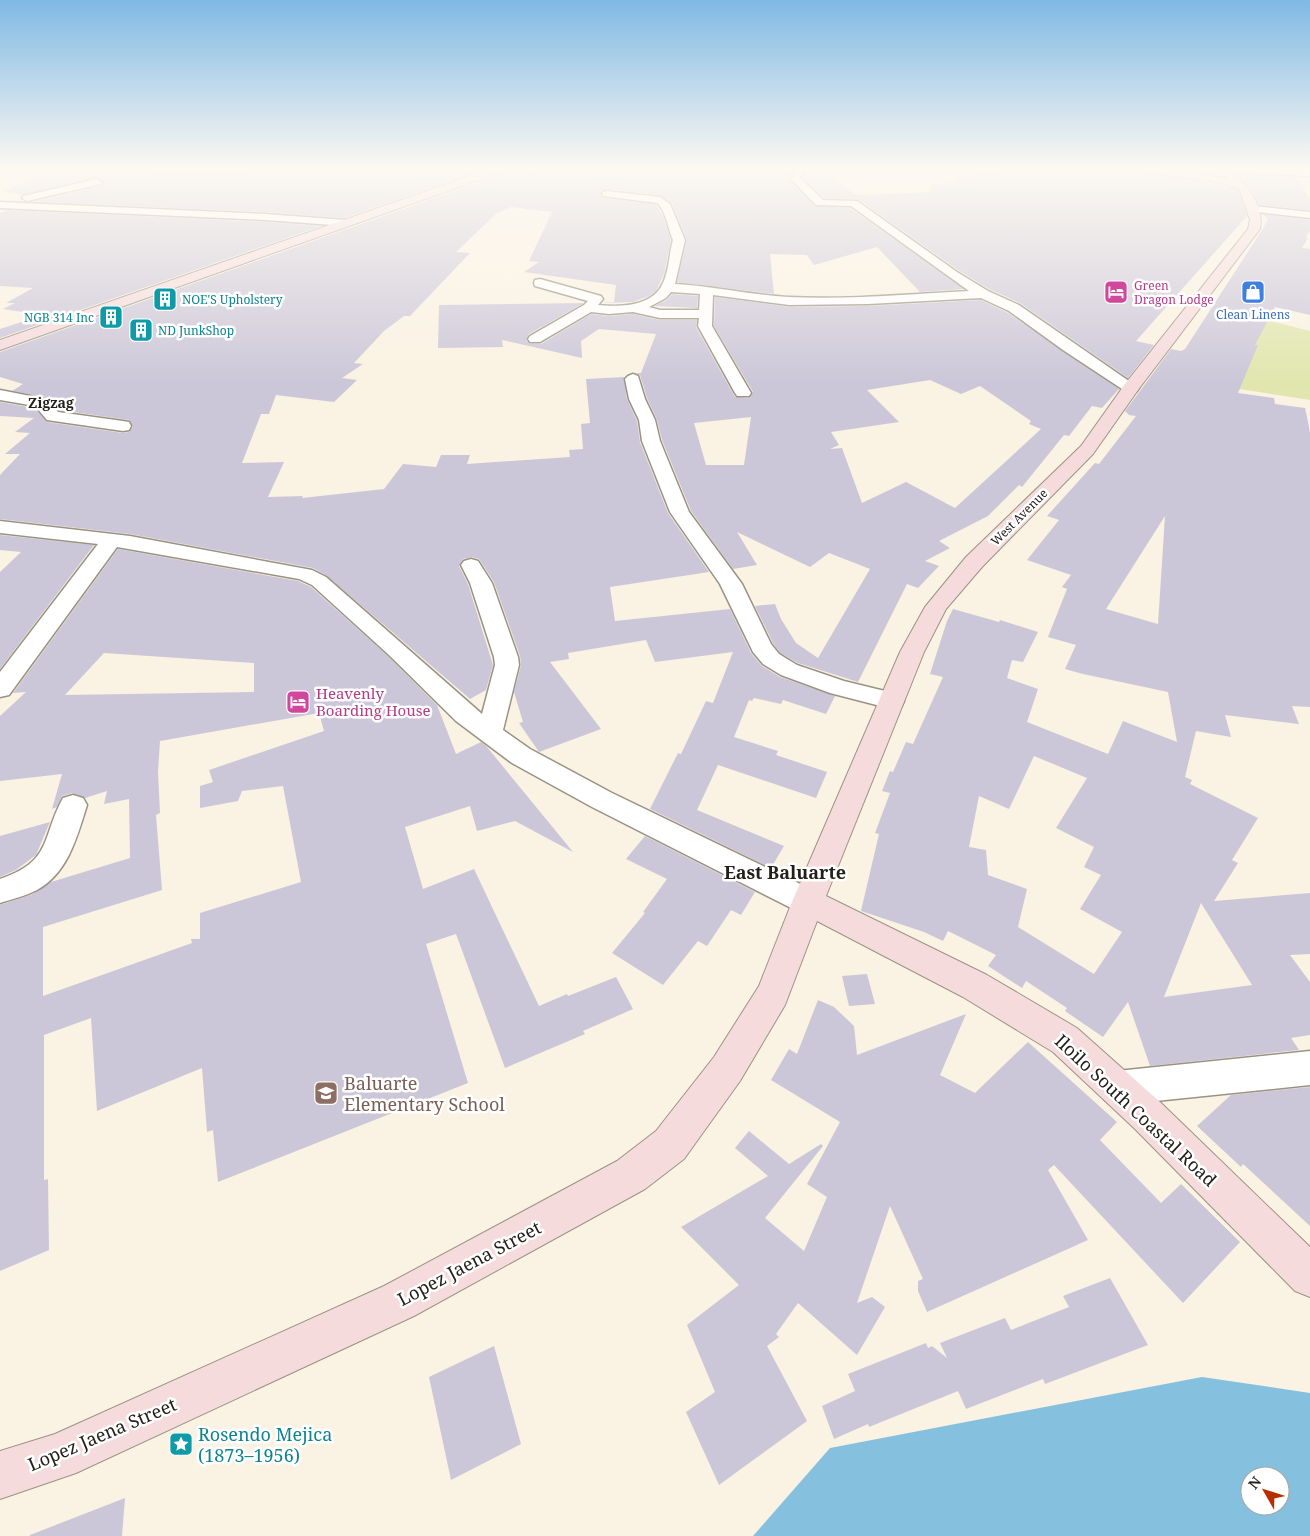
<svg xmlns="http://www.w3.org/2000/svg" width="1310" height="1536" viewBox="0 0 1310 1536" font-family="'Noto Serif',serif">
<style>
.green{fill:#e1e6ae}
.water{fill:#85c0de;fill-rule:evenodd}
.building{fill:#ccc7d8;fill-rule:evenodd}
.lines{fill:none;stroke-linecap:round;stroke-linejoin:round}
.street-casing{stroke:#9a9384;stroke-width:3}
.secondary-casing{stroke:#9a9384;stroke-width:2}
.street{fill:#fff;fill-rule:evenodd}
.secondary{fill:#f6dbdd;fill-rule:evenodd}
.labels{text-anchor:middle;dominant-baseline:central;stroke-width:5;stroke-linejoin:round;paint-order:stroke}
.far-hotel-label{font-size:12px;fill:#b23c85;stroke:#fff;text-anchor:start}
.far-culture-label{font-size:12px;fill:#0d838f;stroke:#fff;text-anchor:start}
.far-shop-label{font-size:12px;fill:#366cbe;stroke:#fff}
.far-street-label{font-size:12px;fill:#23201a;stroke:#fff}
.far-neighbourhood-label{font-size:14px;font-weight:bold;fill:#23201a;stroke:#fff}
.hotel-label{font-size:15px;fill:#b23c85;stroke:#fff;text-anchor:start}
.quarter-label{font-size:18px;font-weight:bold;fill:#23201a;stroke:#fff}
.near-education-label{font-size:18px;fill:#785e54;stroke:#fff;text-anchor:start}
.near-street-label{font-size:18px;fill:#23201a;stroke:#fff}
.near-culture-label{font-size:18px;fill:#0d838f;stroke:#fff;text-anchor:start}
</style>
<rect width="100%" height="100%" fill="#faf2e2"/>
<path class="green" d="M825,169h154h-31l-19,8 -101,-3z
M1259,318l51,13v69l-71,-11z"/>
<path class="water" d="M1202,1377l108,16v143h-557l77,-88zM1250,1476h30v30h-30z"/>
<path class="building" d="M57,169l197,4v-4h200l14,6 -124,43 -79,-6 -232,-10 68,-16 3,-5 -7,-4 -75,18 -19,-4z
M544,169h250l-5,10 26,27 35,2 114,81 -44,3 -43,-45 -63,18 -7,-10 -37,-1 4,40 -97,-12 10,-42 -15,-37 -12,-8 -53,-6 -6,2 -1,4 3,3 53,7 7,11 8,24 -7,34 -8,17 -7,5 -16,6 -31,1 12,-1 2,-17 -92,-13 15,-10 -10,-1 23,-49 -41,-5 -14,6 -41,39 14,1 -60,63h-6l-20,15 -30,32 9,1 -21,14 15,2 -23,22 -58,-7 -7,19h-8l-19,49 42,-1 -16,35 35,-1 -1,2 82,-9 19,-25 33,3 5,-12h29l-3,9 103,-7 -1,-7 14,-1 -2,-25 9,-1 -4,-44 38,-2 3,22 10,22 3,21 28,71 41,59 -99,15 5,34 115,-12 21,44 11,13 18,11 55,19 -9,18 -43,-14 -2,4 -27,-6 -2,3 -3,-1 -15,37 44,14 -2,4 51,17 -11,26 -98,-33 -21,45 87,36 -13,22 -121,-59 28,-56 3,1 25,-53 7,2 20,-51 -78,10 -9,-22 -78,13 1,6 -19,3 51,67 -62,23 -20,-29 4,-1 -9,-30 7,-27 -1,-9 -26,-74 -15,-23 -7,-2 -9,2 -4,7 9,18 25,81 -7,25 -16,9 -143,-123 -14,-8 -183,-34 -130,-15v-44l20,-21h-15l25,-21 -15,-1 19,-14 -34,-2v-14l34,6 13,14 76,11 6,-1 4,-5 -4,-7 -70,-10 -13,-13 -34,-6 11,-7 -23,-7v-25l502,-178 13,2z
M808,169h11l37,26 75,-3 -2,-2 5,-1 -6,-4 29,-3 -5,-4h15l-9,-8 46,2 -2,-3h134l7,5 74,10 21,6 9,26 -111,125 18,4 -26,33 -108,-75 -31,-14 -31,-19 -100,-71 -34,-1 -22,-20z
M1178,169h33l-2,3 12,1 3,3z
M1239,174l59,3 12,23v10l-51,-5 -9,-18z
M7,210l258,12 56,4 -321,112v-9l43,-14 -40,-6 12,-6h-9l27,-15 -33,-2v-73z
M1262,214l48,6v11l-4,6 2,1 -6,10 8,1v66l-35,-8 -20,38h3l-20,48 36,5 1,6 30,4 2,9 3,16v274l-18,-1 7,18 -74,-9 6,22 -35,-6 -11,46 7,3 -2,4 68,34 -26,42 6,3 -24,38 96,-8v61l-20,1 20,27v53l-19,3 8,12 -149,16 -22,-64 -25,35 -38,-26 2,-3 -41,-27 -4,7 -34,-22 8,-11 -48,-24 -5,10 -19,-9 -63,-21 18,-77 -4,-1 15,-40 -8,-2 8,-20 3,1 13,-30 7,2 30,-67 -13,-3 17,-53 6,-12 46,13 1,-2 38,12 -15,30 -11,-2 -5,18 31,11 -11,33 81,32 15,-33 54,21 -9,-50 -85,-18 -18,-5 11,-24 -28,-8 19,-48 -5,-2 9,-12 -44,-15 32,-40 -12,-4 48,-53 4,1 37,-48 -7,-1 -4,-4 15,-20 31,-42 10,2 4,-2 77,-119 6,-11zM1165,516l-7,108 -52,-15zM1034,756l53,22 -31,50 38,19 -10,20 17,8 -21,34 42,23 -28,42 -76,-47 9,-38 -39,-14 -2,-25 -17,-3 10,-51 30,13zM1201,903l51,82 -88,12z
M672,294l26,2 -1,12 -43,-2 13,-6z
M715,297l74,10 79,-1 113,-6 27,13 111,76 -17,19 -10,-2 -23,30 -5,-1 -42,52 -3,-2 -31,31 -49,25 11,7 -25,13 14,5 -21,22 -11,-4 -49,98 -60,-19 -18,-10 -7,-10 -18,-37 20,-2 6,15 15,24 22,15 52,-89 -41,-16 -19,14 -73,-35 20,33 -24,4 -42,-58 -29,-71 -5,-20 -10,-22 -7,-23 -4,-2h5l15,-39 -57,-5 -18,12 1,17 -80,-18 1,7 -65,1 1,-43 145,-2 -55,31 -3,6 4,4h11l50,-30 18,2 24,-2 27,6h37l-1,7 39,70 14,1 4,-6 -39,-66zM930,380l31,14 19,-8 51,35 -2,3 12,5 -86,79 -49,-26 -44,21 -20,-55 -12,1 9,-4 -8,-13 68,-10 -32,-32zM751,417l-7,48h-38l-12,-42z
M0,535l94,10 -94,124v-97l21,-20 -21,-2z
M118,549l180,32 13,6 77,69 49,49 19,49 25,-12 6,5 86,105 -58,-31 -38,10 -7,-25 -65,21 18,62 51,-20 65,137 28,-12 1,2 48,-19 17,32 -50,22 2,3 -80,34 -49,-134 -30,10 42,139 -250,99 -5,-52 -6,2 -5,-64 -105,43 -6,-93 -47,17v145l4,-1 1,71 -49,21v-366l33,-11 18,-12 79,-24 -1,-59 -25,5 3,-13 -22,7 -13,-5 -10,3 -5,11 -5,2 10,-35 -62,7v-65l26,-24 -13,1zM104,653l150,10v29l-189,3zM319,713l5,18 -115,39 4,12 -13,4v22l38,-7 4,-10 41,-5 18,96 -101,31v26h-9l1,4 -149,53v-69l119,-37 -6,-75 4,-2 -2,-41 2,-31z
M50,822l-14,33 -20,15 -16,7v-41z
M645,836l110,56 -14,23 -10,-5 -24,36 -9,-5 -35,44 -51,-32 33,-40 -2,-1 24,-33 -41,-20z
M867,974l8,30 -26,2 -7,-30z
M818,1000l16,7 20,19 3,29 109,-41 -26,61 35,18 53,-51 89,80 -17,18 61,63 20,-19 59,58 -57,61 -129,-138 -6,5 40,70 -161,72 -9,-21v-10l5,-2 -33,-73 -33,97 15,-6 13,10 -28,48 -59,-52 -22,31 3,3 -12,9 40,75 -88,64 -33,-73 29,-20 -28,-67 52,-40 -58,-58 87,-51 -33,-28 14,-17 40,33 32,-20 2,2 -58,72 39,33 23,-54 -20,-13 33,-62 -69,-42 18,-31 8,5z
M1310,1087v139l-67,-62 -2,3 -44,-41 34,-31z
M1110,1278l38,67 -103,39 -2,-5 -77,30 -8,-18 -89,36 -1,-3 -34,15 -12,-33 33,-15 -7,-17 78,-31 2,5 4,-2 15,12 -7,-15 65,-25 6,12 58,-23 -6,-11z
M494,1346l27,98 -70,36 -22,-103z
M125,1498l-3,38h-92v-1z"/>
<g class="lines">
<g class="street-casing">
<path id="street" d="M796,169h10l-6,9 23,22 34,1 100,71 31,19 31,14 120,83 -2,3h-12l-62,-41 -54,-39 -28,-13 -113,6 -79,1 -76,-10 -1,31 39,67 -2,3h-12l-2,-3 -37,-67 1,-8h-39l-27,-6 -24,2 -18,-2 -51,30h-10l-2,-3 2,-3 54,-31 4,-4 -53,-15 -1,-3 1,-3 5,-1 61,17 2,3 -5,6c20,2 53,2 64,-20 7,-13 7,-31 11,-45 -5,-11 -7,-30 -16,-37l-54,-7 -1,-2 1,-2 4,-1 53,6 10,7 15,36 -10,44c38,2 76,11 114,13 60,3 121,-3 180,-6l-118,-85 -35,-1 -26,-27zM671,292l29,2 -1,16h-39l-11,-3 17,-9z
M1223,169l87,1v6l-82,-4z
M97,179l5,3 -1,2 -74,17 -5,-3 1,-2z
M0,202l265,12 81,6 6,3 -6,3 -81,-6 -265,-12z
M1253,206l57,6v6l-61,-7 -1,-2z
M633,374l5,2 7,23 10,21 5,21 29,71 53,72 29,60 8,10 18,11 47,16 57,14 3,6 -3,6 -9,2 -62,-16 -49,-18 -18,-11 -10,-12 -33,-68 -50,-72 -28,-71 -3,-21 -10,-21 -4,-20 3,-3z
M0,390l46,9 12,13 65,9 6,1 2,4 -2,4 -6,1 -76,-11 -12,-14 -35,-6z
M0,521l130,15 182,34 14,7 156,137 13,-49 -1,-8 -24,-74 -9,-18 3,-4 7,-2 7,2 14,22 26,74 1,8 -16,65 27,19 82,44 207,100 4,9 -4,9 -11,3 -11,-3 -205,-104 -80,-44 -56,-42 -67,-66 -77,-70 -13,-6 -182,-32 -108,148 -9,2v-25l98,-128 -98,-11z
M73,795l10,3 4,7c-10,32 -19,68 -50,85 -11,6 -25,9 -37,13v-24c53,-18 41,-41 63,-81z
M1310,1051v34l-193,20 -12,-5 -6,-12 6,-12 12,-5z"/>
</g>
<g class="secondary-casing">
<path id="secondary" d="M490,169h15l-1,2 -504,179v-10z
M1138,169h28l63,10 -9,-10h11c15,15 34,37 29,60l-122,161 -45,64 -111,113 -36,42 -22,43 -98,244 161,79 90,53 83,74 150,145v50l-15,-6 -161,-163 -81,-76 -90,-55 -146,-76 -32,84 -45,76 -56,78 -39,30 -231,127 -338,157 -76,26v-48l55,-17 329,-148 233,-125 39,-30 58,-74 45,-71 33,-84 108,-250 25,-45 41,-50 115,-111 44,-62 123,-155 2,-9 -11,-31 -22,-7 -74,-10z"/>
</g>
<use href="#street" class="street"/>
<use href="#secondary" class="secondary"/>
</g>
<linearGradient id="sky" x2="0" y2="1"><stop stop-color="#80b9e4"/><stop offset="0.44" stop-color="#fdf9f2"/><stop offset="1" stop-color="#fdf9f2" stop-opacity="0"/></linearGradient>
<rect width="1310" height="384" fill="url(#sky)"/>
<defs>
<g id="hotel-square" transform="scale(1.25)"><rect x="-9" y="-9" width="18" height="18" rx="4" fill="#d1479c" stroke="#fff"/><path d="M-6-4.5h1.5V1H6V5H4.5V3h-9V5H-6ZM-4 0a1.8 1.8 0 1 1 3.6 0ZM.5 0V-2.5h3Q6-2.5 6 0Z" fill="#fff"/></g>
<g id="shop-square" transform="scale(1.25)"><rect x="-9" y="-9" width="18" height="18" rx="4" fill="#3f7fe0" stroke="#fff"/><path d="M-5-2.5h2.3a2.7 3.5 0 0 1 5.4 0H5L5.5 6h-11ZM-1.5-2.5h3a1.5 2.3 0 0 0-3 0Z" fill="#fff"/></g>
<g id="building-square" transform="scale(1.25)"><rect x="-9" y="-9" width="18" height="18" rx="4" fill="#0f9aa8" stroke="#fff"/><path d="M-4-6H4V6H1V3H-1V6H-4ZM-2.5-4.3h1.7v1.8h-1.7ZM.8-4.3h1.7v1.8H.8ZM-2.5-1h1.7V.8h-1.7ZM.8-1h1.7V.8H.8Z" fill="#fff"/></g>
<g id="school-square" transform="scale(1.25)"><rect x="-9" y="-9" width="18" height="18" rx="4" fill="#8d6e63" stroke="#fff"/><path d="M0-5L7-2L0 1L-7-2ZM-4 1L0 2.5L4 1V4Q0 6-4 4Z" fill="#fff"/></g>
<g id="sight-square" transform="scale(1.25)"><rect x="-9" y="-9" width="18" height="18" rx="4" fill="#0f9aa8" stroke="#fff"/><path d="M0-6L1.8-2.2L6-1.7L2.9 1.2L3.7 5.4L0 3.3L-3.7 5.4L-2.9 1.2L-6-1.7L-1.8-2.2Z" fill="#fff"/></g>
</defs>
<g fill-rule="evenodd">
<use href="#hotel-square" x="1116" y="292"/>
<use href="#shop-square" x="1253" y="292"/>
<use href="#building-square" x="165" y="299"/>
<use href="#building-square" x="111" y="317"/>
<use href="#building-square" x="141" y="330"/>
<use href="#hotel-square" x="298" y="702"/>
<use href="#school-square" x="326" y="1093"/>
<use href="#sight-square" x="181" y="1444"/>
</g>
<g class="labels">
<g class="far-hotel-label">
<text x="1134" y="285">Green<tspan x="1134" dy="14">Dragon Lodge</tspan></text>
</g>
<g class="far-culture-label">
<text x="182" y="299">NOE'S Upholstery</text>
<text x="94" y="317" text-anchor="end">NGB 314 Inc</text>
<text x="158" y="330">ND JunkShop</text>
</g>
<g class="far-shop-label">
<text x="1253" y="314">Clean Linens</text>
</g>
<g class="far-street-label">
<text transform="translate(1019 517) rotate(-45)">West Avenue</text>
</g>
<g class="far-neighbourhood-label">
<text x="51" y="402">Zigzag</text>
</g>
<g class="hotel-label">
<text x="316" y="693">Heavenly<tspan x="316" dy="17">Boarding House</tspan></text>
</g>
<g class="quarter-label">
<text x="785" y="872">East Baluarte</text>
</g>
<g class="near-education-label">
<text x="344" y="1083">Baluarte<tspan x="344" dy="21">Elementary School</tspan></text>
</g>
<g class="near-street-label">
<text transform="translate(1136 1110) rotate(43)">Iloilo South Coastal Road</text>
<text transform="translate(469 1263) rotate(-28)">Lopez Jaena Street</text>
<text transform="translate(102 1434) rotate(-23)">Lopez Jaena Street</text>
</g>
<g class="near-culture-label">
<text x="198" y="1434">Rosendo Mejica<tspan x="198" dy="21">(1873–1956)</tspan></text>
</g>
</g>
<g transform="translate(1265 1491) rotate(309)"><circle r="24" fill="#ffffff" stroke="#a7a6a3"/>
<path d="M0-4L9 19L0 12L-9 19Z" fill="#b82e01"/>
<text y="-8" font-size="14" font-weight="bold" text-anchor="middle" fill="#23201a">N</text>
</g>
</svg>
